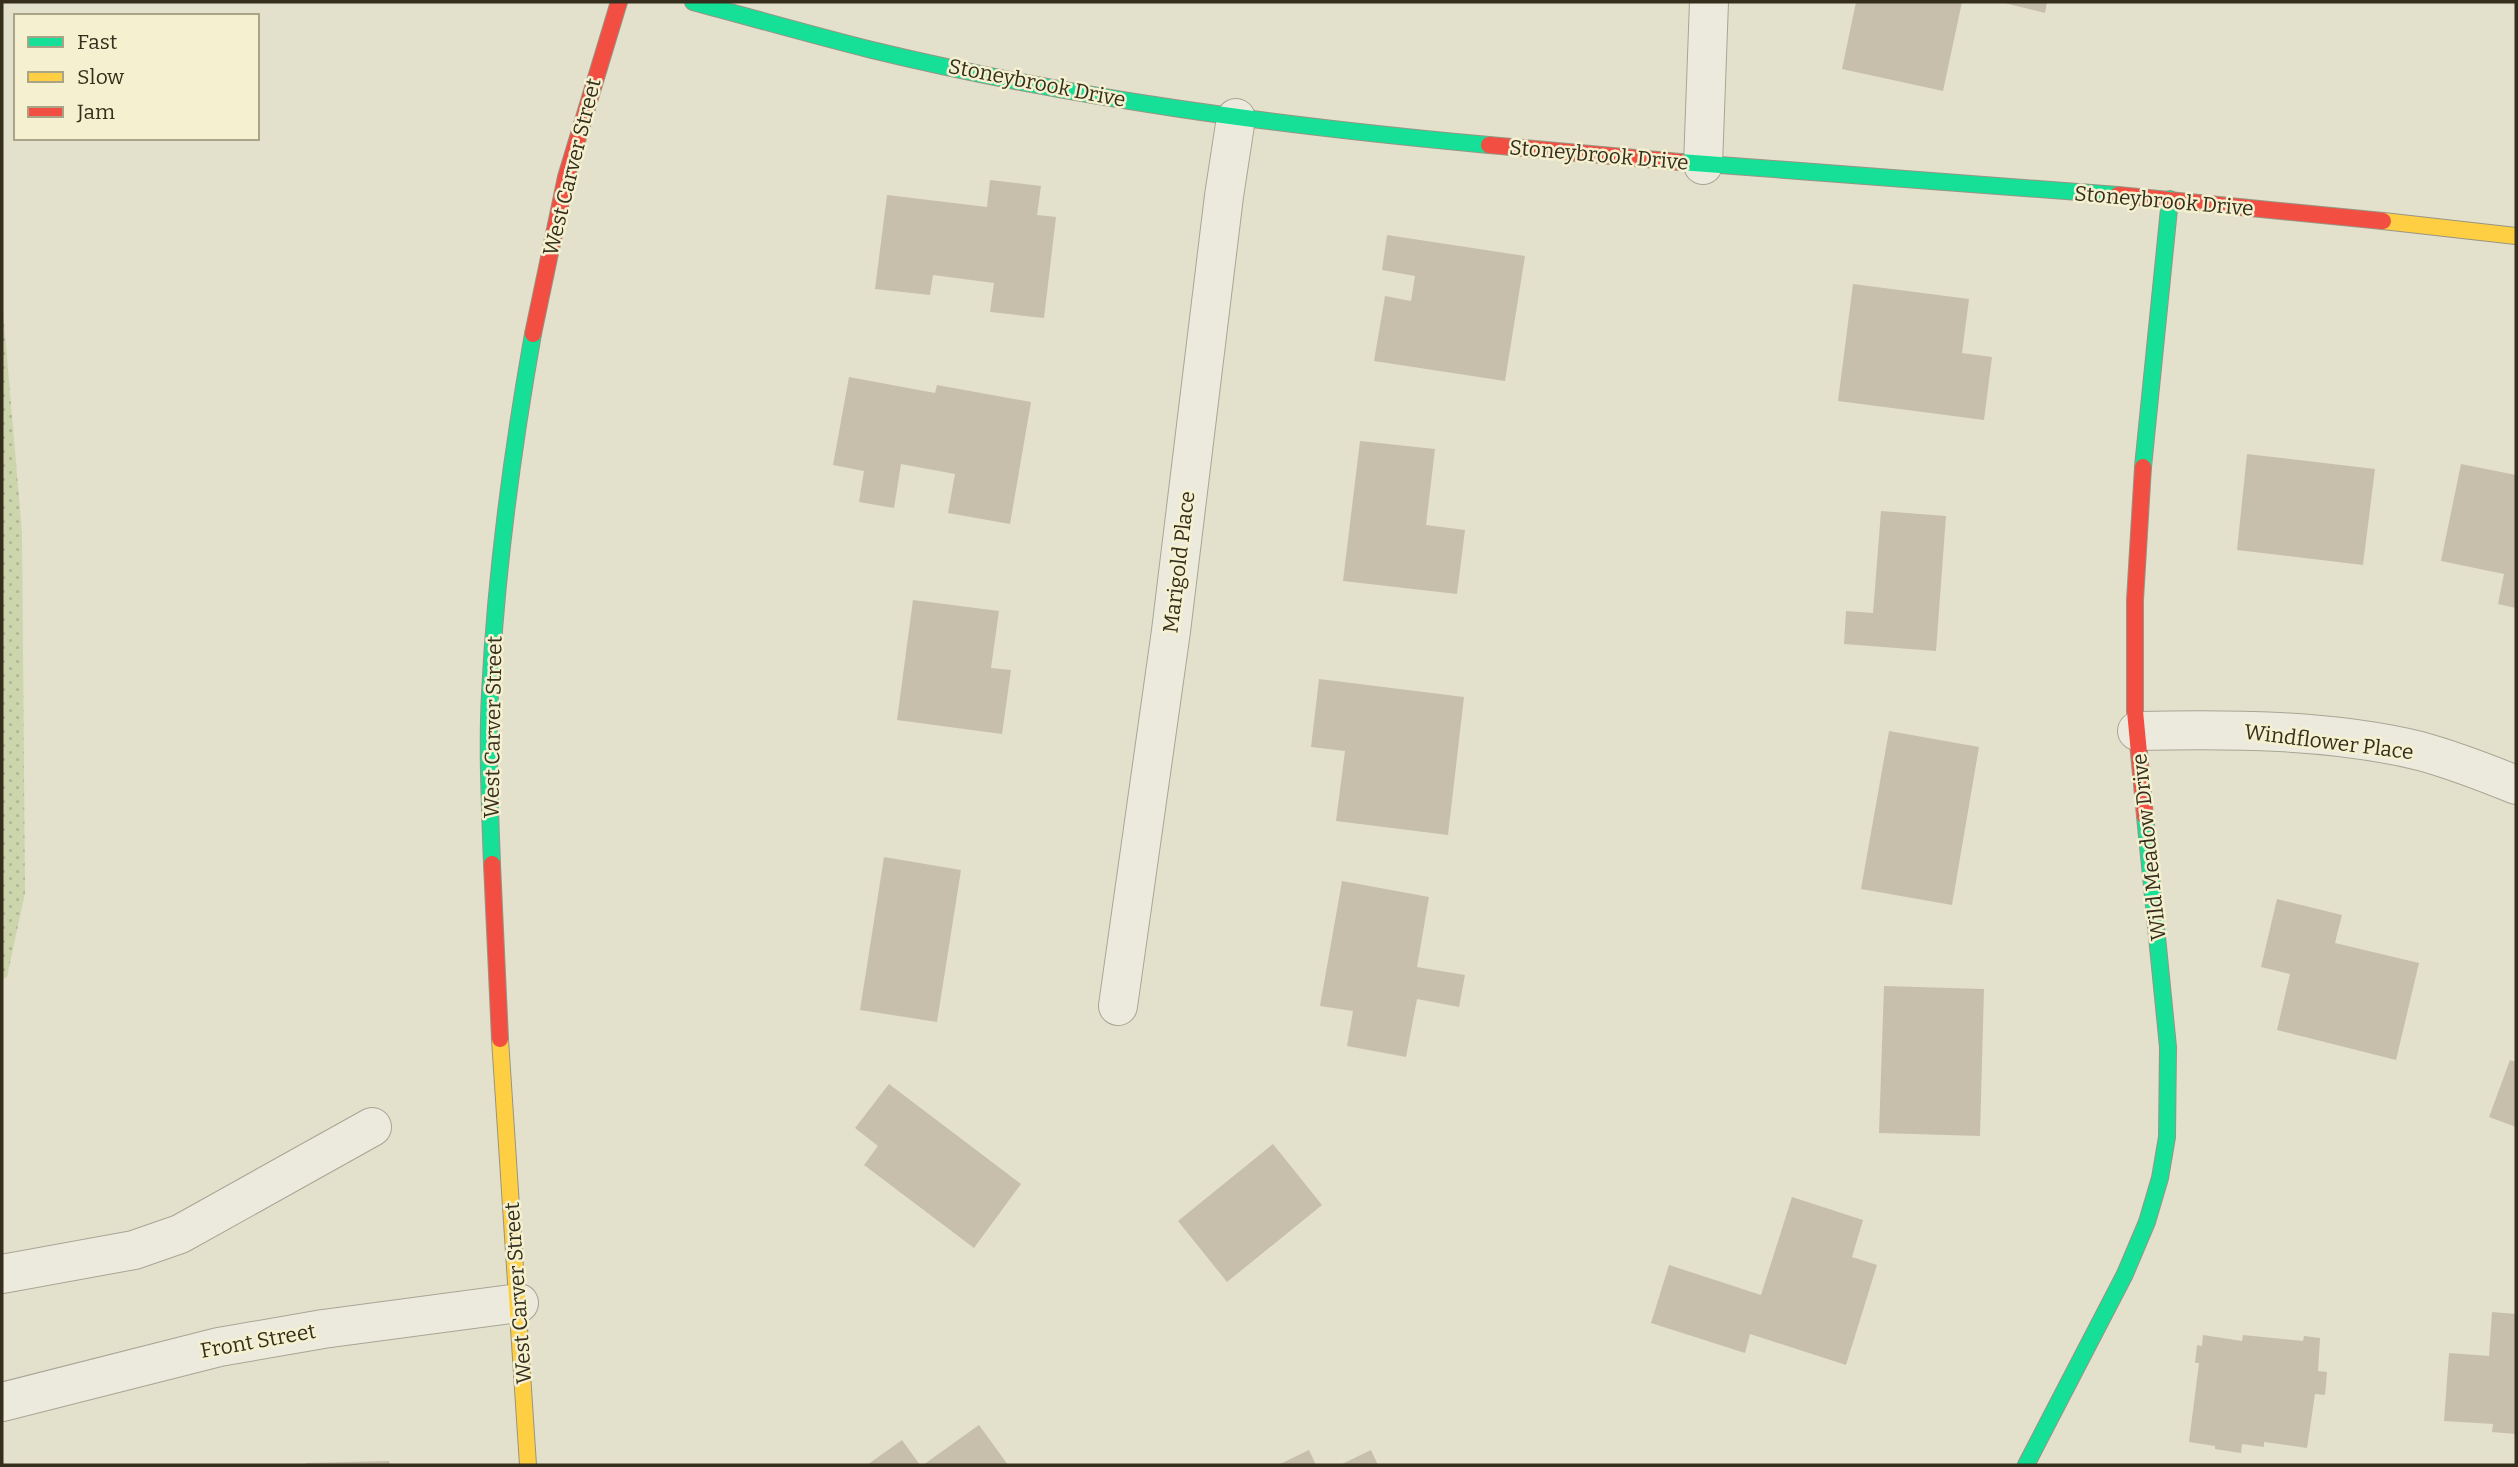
<svg xmlns="http://www.w3.org/2000/svg" width="2518" height="1467" viewBox="0 0 2518 1467" font-family="Bitter,serif">
<style>
.grass{fill:url(#grass-dots)}
.building{fill:#c7bfac}
.lines{fill:none;stroke-linecap:round;stroke-linejoin:round}
.street-casing{stroke:#a8a595;stroke-width:40}
.fast-casing{stroke:#989484;stroke-width:18}
.slow-casing{stroke:#989484;stroke-width:18}
.jam-casing{stroke:#989484;stroke-width:18}
.street{stroke:#ebeadd;stroke-width:38}
.fast{stroke:#16e098;stroke-width:16}
.slow{stroke:#ffcf43;stroke-width:16}
.jam{stroke:#f24e42;stroke-width:16}
.labels{text-anchor:middle;dominant-baseline:central;stroke-width:5;stroke-linejoin:round;paint-order:stroke}
.street-label{font-size:21px;fill:#362e1d;stroke:#f5f1d0}
</style>
<defs>
<pattern id="grass-dots" width="8" height="8" patternUnits="userSpaceOnUse" patternTransform="scale(1.75)"><rect width="8" height="8" fill="#cdd5ad"/><path d="M2 2h.1M6 6h.1" fill="none" stroke="#b1b794" stroke-width="1.8" stroke-linecap="round"/></pattern>
</defs>
<rect width="100%" height="100%" fill="#e3e1cb"/>
<path class="grass" d="M2,299l20,234 3,360 -18,84 -5,3z"/>
<path class="building" d="M1856,2h106l-19,89 -101,-22z
M2000,2h47l-2,11z
M990,180l51,6 -4,29 19,2 -12,101 -54,-6 4,-29 -61,-8 -3,20 -55,-6 12,-94 100,12z
M1387,235l138,21 -20,125 -131,-20 11,-65 26,5 4,-25 -33,-6z
M1853,284l116,15 -7,54 30,4 -8,63 -146,-19z
M849,377l86,16 2,-8 94,17 -21,122 -62,-11 7,-39 -54,-10 -7,44 -35,-6 5,-31 -31,-6z
M1360,441l75,8 -9,76 39,5 -8,64 -114,-13z
M2247,454l128,15 -12,96 -126,-15z
M2461,464l55,11v133l-18,-4 6,-30 -63,-13z
M1881,511l65,5 -10,135 -92,-7 2,-33 27,2z
M913,600l86,11 -8,57 20,2 -9,64 -105,-14z
M1319,679l145,18 -16,138 -112,-14 9,-70 -34,-4z
M1889,731l90,16 -27,158 -91,-16z
M884,857l77,13 -24,152 -77,-12z
M1342,881l87,16 -12,70 48,8 -6,32 -42,-8 -11,58 -59,-11 6,-35 -33,-5z
M2277,899l65,16 -7,28 84,20 -23,97 -119,-30 13,-56 -29,-7z
M1884,986l100,3 -4,147 -101,-3z
M2510,1060l6,2v65l-27,-10z
M889,1084l132,100 -47,64 -110,-83 14,-19 -23,-18z
M1273,1144l49,61 -95,77 -49,-61z
M1792,1197l71,23 -11,37 25,8 -31,100 -96,-31 -5,19 -94,-30 18,-58 92,30z
M2492,1312l24,2v120l-24,-2 1,-8 -49,-3 5,-68 40,3z
M2203,1335l39,6 1,-6 60,6 1,-5 16,2 -2,33 9,1 -2,23 -10,-1 -8,54 -43,-6v5l-22,-3 -1,9 -26,-4v-3l-26,-4 10,-79h-4l2,-18 5,1z
M979,1425l29,40h-85z
M902,1440l18,25h-53z
M1309,1450l7,15h-38z
M1371,1450l7,15h-38z
M389,1461l1,4h-84v-2z"/>
<g class="lines">
<g class="street-casing">
<path id="street" d="M1703,165l6,-163
M2137,731c92,-2 193,-2 283,20 33,9 64,21 96,34
M1118,1006l53,-375 53,-435 12,-78
M2,1274l132,-24 46,-16 192,-107
M2,1402l217,-55 104,-18 196,-26"/>
</g>
<g class="fast-casing">
<path id="fast" d="M693,2c60,16 119,33 179,48 202,49 411,76 617,95
M1680,162l438,33
M2143,467l27,-268
M492,864c-2,-56 -5,-114 -2,-171 6,-120 22,-241 43,-359
M2026,1465l99,-191 22,-52 13,-44 7,-41 1,-90 -23,-231"/>
</g>
<g class="slow-casing">
<path id="slow" d="M2383,221l133,15
M500,1039l28,426"/>
</g>
<g class="jam-casing">
<path id="jam" d="M1489,145l191,17
M2118,195l265,26
M533,334l33,-157 53,-175
M2143,467l-8,133v111l10,105
M492,864l8,175"/>
</g>
<use href="#street" class="street"/>
<use href="#fast" class="fast"/>
<use href="#slow" class="slow"/>
<use href="#jam" class="jam"/>
</g>
<g class="labels">
<g class="street-label">
<text transform="translate(1037 83) rotate(11)">Stoneybrook Drive</text>
<text transform="translate(1599 155) rotate(5)">Stoneybrook Drive</text>
<text transform="translate(572 167) rotate(-76)">West Carver Street</text>
<text transform="translate(2164 201) rotate(5)">Stoneybrook Drive</text>
<text transform="translate(1179 562) rotate(-83)">Marigold Place</text>
<text transform="translate(493 727) rotate(-89)">West Carver Street</text>
<text transform="translate(2329 742) rotate(7)">Windflower Place</text>
<text transform="translate(2149 847) rotate(-96)">Wild Meadow Drive</text>
<text transform="translate(518 1293) rotate(-94)">West Carver Street</text>
<text transform="translate(258 1341) rotate(-10)">Front Street</text>
</g>
</g>
<rect width="2518" height="1467" fill="none" stroke="#362e1d" stroke-width="7"/>
<rect x="14" y="14" width="245" height="126" fill="#f5f1d0" stroke="#a9a388" stroke-width="2"/>
<rect x="28" y="37" width="35" height="10" fill="#16e098" stroke="#a9a388" stroke-width="2"/>
<text x="77" y="49" font-size="21" fill="#362e1d">Fast</text>
<rect x="28" y="72" width="35" height="10" fill="#ffcf43" stroke="#a9a388" stroke-width="2"/>
<text x="77" y="84" font-size="21" fill="#362e1d">Slow</text>
<rect x="28" y="107" width="35" height="10" fill="#f24e42" stroke="#a9a388" stroke-width="2"/>
<text x="77" y="119" font-size="21" fill="#362e1d">Jam</text>
</svg>
